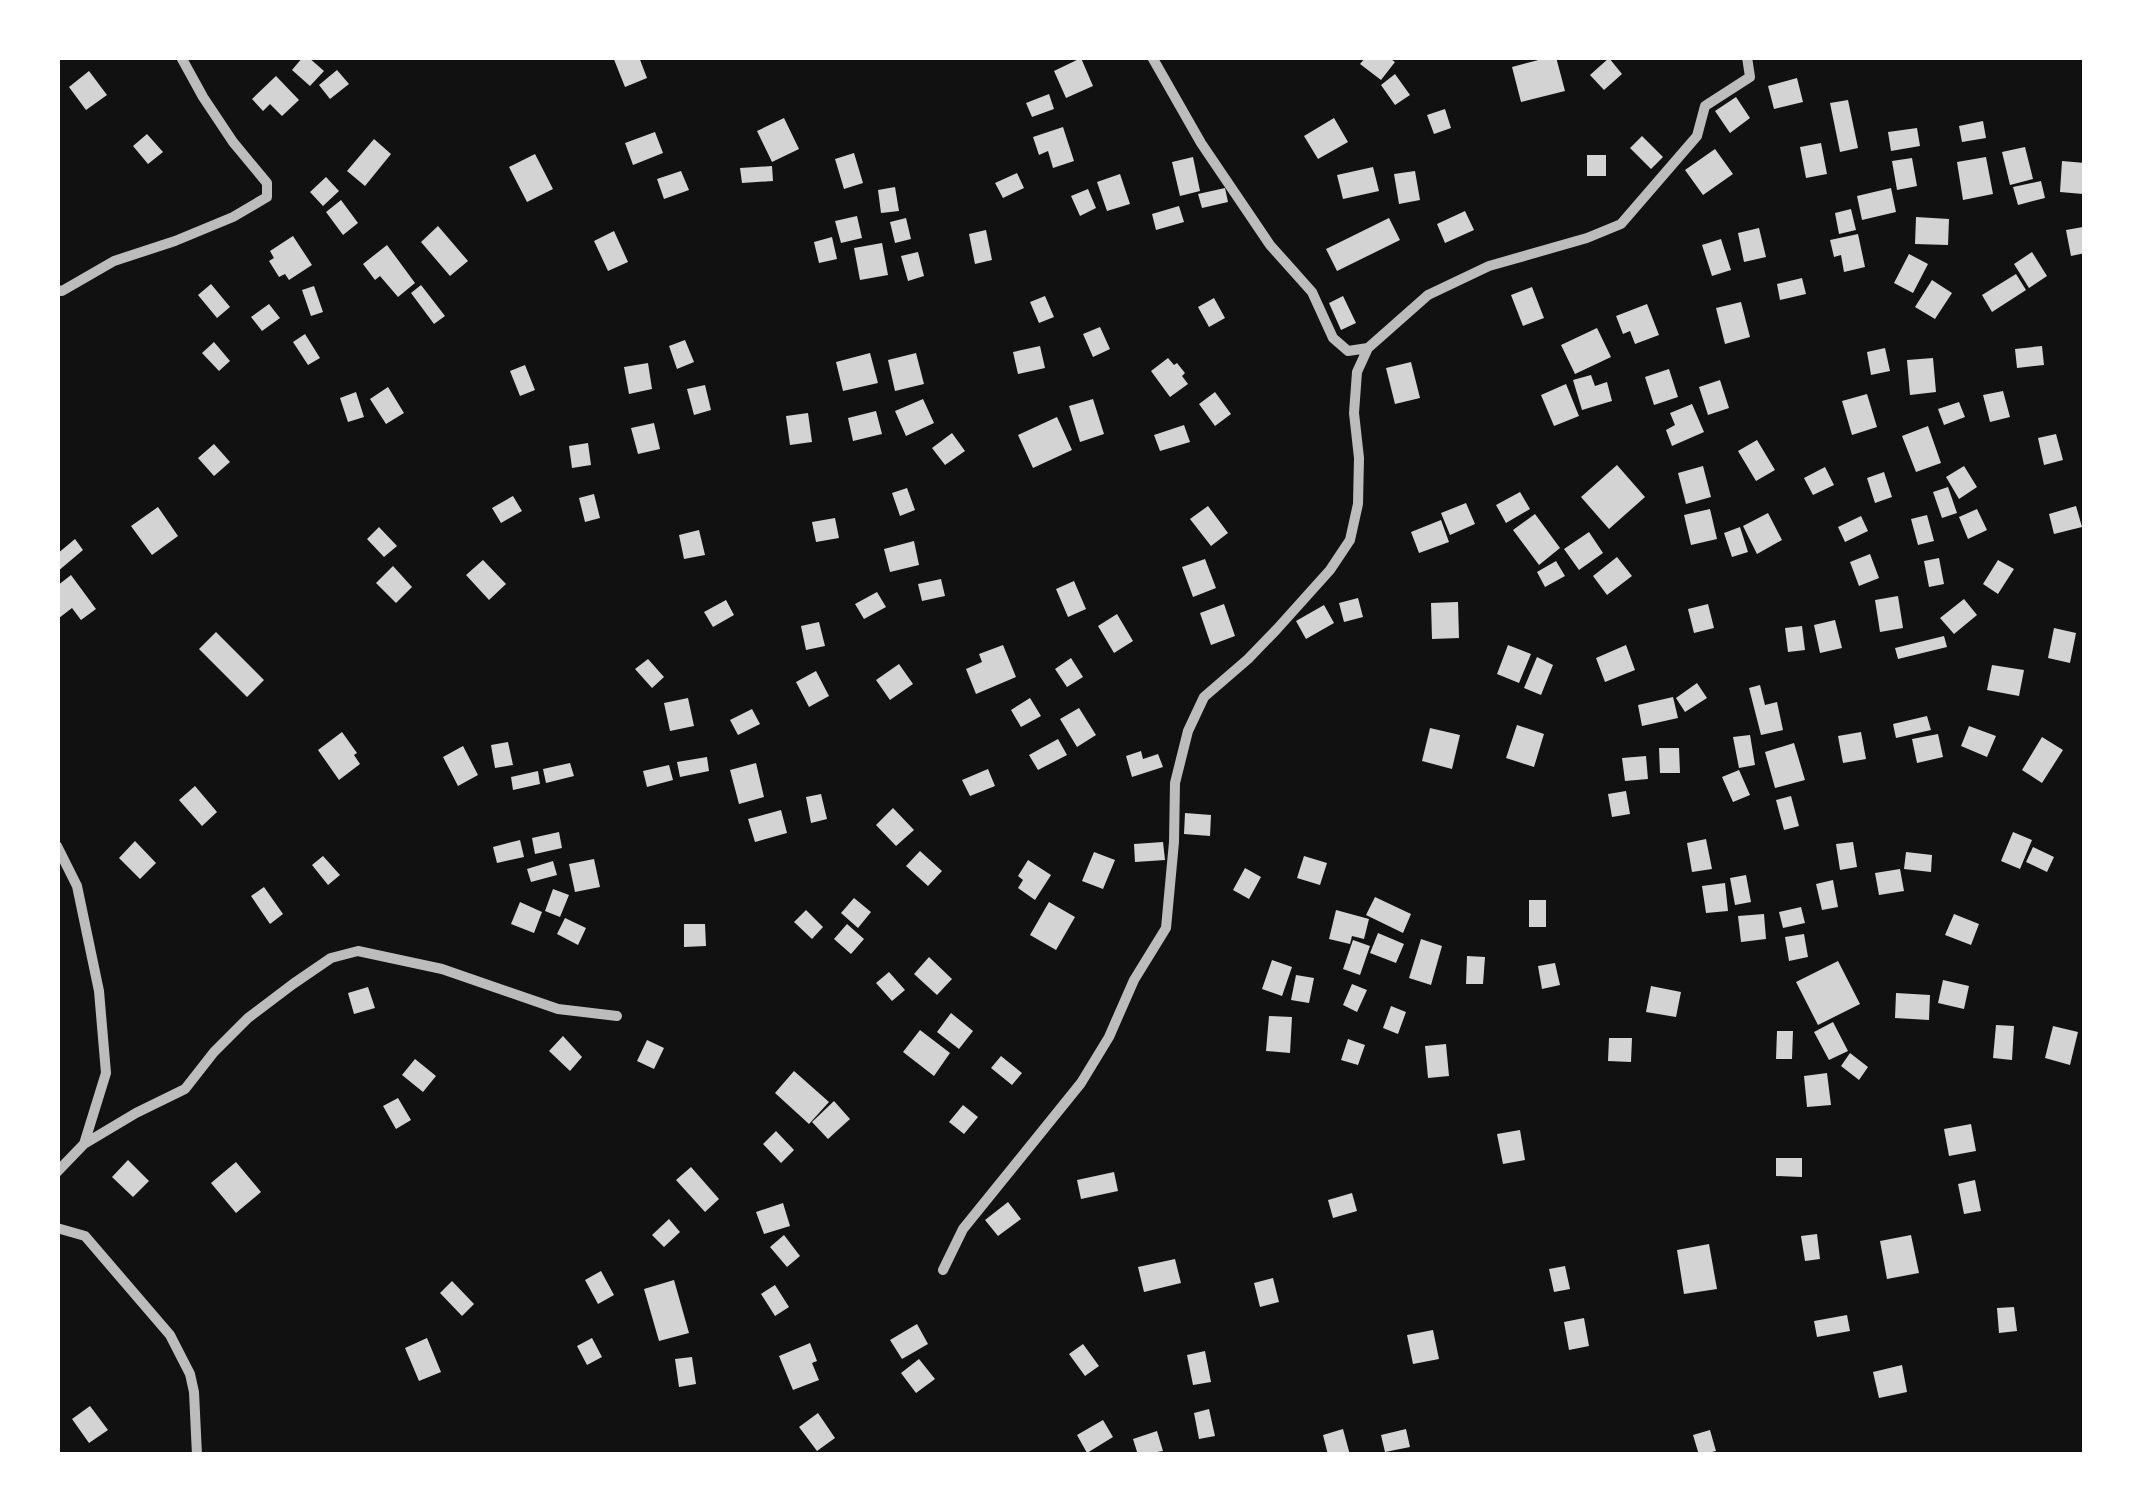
<svg xmlns="http://www.w3.org/2000/svg" width="2142" height="1512" viewBox="0 0 2142 1512" font-family="'Roboto Condensed',sans-serif">
<style>
.building{fill:#d3d3d3}
.lines{fill:none;stroke-linecap:round;stroke-linejoin:round}
.minor{stroke:#bcbcbc;stroke-width:10}
</style>
<rect width="100%" height="100%" fill="#111"/>
<path class="building" d="M303,57h5l16,14 -14,15 -18,-16z
M613,57h26l8,21 -22,9z
M1366,57h22l7,5 -14,18 -21,-16z
M1550,57h6l9,34 -44,11 -9,-35z
M1081,58l12,28 -27,12 -12,-27z
M1609,58l13,16 -18,16 -14,-15z
M337,70l12,14 -19,15 -11,-14z
M89,71l18,24 -21,15 -17,-23z
M1395,74l15,21 -15,10 -14,-20z
M276,76l23,24 -17,16 -12,-12 -7,7 -11,-12z
M1797,78l6,24 -29,7 -6,-23z
M1049,94l5,15 -22,8 -6,-14z
M1736,97l14,21 -20,15 -15,-22z
M1848,100l10,48 -18,4 -10,-49z
M1445,109l6,19 -17,6 -7,-19z
M784,118l15,31 -27,13 -15,-31z
M1334,118l14,24 -30,17 -14,-23z
M1983,121l3,17 -24,4 -3,-16z
M1063,127l11,34 -21,7 -5,-17 -9,4 -6,-18z
M1917,128l3,18 -29,5 -3,-19z
M655,132l8,21 -30,12 -8,-22z
M147,134l16,18 -15,12 -15,-18z
M1642,136l21,21 -12,12 -21,-21z
M374,139l17,15 -26,32 -18,-15z
M1821,143l6,31 -21,4 -6,-31z
M2025,147l8,32 -23,6 -8,-33z
M1715,149l18,25 -30,21 -18,-25z
M854,153l9,30 -19,6 -9,-30z
M535,154l18,35 -26,13 -18,-35z
M1587,155h19v21h-19z
M1193,157l7,34 -20,5 -8,-34z
M1986,157l7,37 -30,6 -6,-38z
M1912,158l5,28 -20,4 -5,-29z
M2062,161l23,2 -2,31 -23,-2z
M772,166l1,15 -31,2 -2,-15z
M1373,167l6,24 -36,8 -6,-24z
M681,171l8,19 -25,9 -7,-20z
M1415,171l5,29 -21,4 -5,-30z
M1017,173l7,15 -21,10 -8,-15z
M1120,174l10,30 -23,7 -10,-29z
M326,177l13,14 -16,15 -13,-14z
M2041,181l4,17 -27,7 -5,-18z
M895,187l4,24 -18,2 -3,-23z
M1225,188l3,14 -26,6 -4,-14z
M1891,188l5,24 -34,8 -5,-24z
M1088,189l8,19 -16,8 -9,-20z
M341,200l17,23 -15,12 -17,-23z
M1179,206l5,16 -28,8 -4,-16z
M1851,209l5,21 -17,4 -4,-21z
M1465,211l9,19 -29,13 -8,-19z
M857,216l5,22 -21,5 -6,-22z
M1916,217l33,2 -1,26 -33,-1z
M906,218l5,21 -16,4 -5,-21z
M1389,218l11,22 -63,31 -11,-22z
M438,226l30,35 -18,15 -29,-34z
M2083,227l2,26 -14,3 -5,-26z
M1759,228l7,29 -22,5 -6,-29z
M986,230l6,30 -17,4 -6,-30z
M614,231l14,31 -20,9 -14,-30z
M1858,234l7,33 -21,5 -3,-17 -7,2 -4,-17z
M293,236l19,29 -23,15 -4,-6 -6,3 -10,-16 5,-3 -4,-7z
M832,237l5,22 -18,4 -5,-21z
M1721,239l10,31 -19,6 -10,-31z
M882,243l6,32 -28,5 -6,-32z
M387,245l28,38 -17,14 -18,-21 -5,4 -12,-16z
M918,252l6,24 -16,5 -7,-25z
M2032,252l15,24 -18,12 -15,-24z
M1909,254l19,10 -15,29 -19,-10z
M2016,274l10,16 -34,22 -10,-17z
M1802,278l4,16 -26,6 -3,-16z
M1932,280l20,13 -17,26 -20,-12z
M211,284l19,23 -13,11 -19,-23z
M421,285l24,31 -11,8 -23,-31z
M314,286l9,26 -12,4 -9,-26z
M1532,287l12,31 -21,8 -12,-31z
M1045,296l9,21 -15,6 -9,-21z
M1343,296l13,27 -15,7 -12,-27z
M1214,298l11,20 -16,9 -11,-20z
M1741,302l9,35 -25,7 -9,-36z
M269,304l11,14 -18,13 -11,-14z
M1647,304l12,31 -24,9 -5,-13 -7,3 -7,-18z
M1100,327l10,22 -17,8 -10,-23z
M1597,328l14,29 -36,17 -14,-29z
M305,334l15,24 -12,7 -15,-23z
M685,340l9,22 -17,7 -8,-23z
M214,342l16,19 -11,10 -17,-18z
M1040,346l5,22 -27,6 -5,-22z
M2042,346l2,19 -27,3 -2,-19z
M1885,348l5,23 -19,4 -4,-23z
M870,353l8,30 -35,8 -7,-29z
M916,353l8,31 -29,7 -7,-31z
M1168,358l6,7 3,-2 8,10 -3,3 6,8 -18,13 -19,-26z
M1933,358l3,34 -26,3 -3,-35z
M1411,362l9,36 -25,6 -9,-36z
M648,363l4,26 -23,5 -5,-27z
M525,365l10,25 -15,6 -10,-25z
M1669,369l9,28 -24,8 -9,-28z
M1591,375l4,11 12,-4 5,19 -30,9 -9,-30z
M1720,380l9,28 -21,7 -9,-28z
M1566,384l13,32 -25,10 -13,-31z
M705,385l6,25 -17,5 -7,-26z
M388,387l16,26 -18,11 -16,-25z
M2003,391l7,26 -20,5 -7,-27z
M356,392l8,25 -16,5 -8,-24z
M1215,392l16,22 -16,12 -16,-22z
M1867,394l10,33 -25,8 -10,-34z
M923,399l11,24 -28,13 -11,-25z
M1093,399l11,35 -24,8 -11,-36z
M1959,402l6,15 -21,8 -6,-16z
M1692,404l12,28 -32,14 -6,-16 9,-5 -5,-12z
M876,411l6,23 -29,7 -5,-23z
M808,413l4,29 -22,3 -4,-29z
M1057,417l15,33 -39,18 -15,-33z
M654,423l6,26 -22,5 -7,-26z
M1184,425l6,17 -30,9 -6,-16z
M1928,426l13,37 -25,9 -14,-36z
M952,433l13,18 -20,14 -13,-17z
M2056,434l7,26 -19,5 -6,-27z
M1757,440l18,30 -19,11 -18,-30z
M588,443l3,22 -19,3 -3,-22z
M214,444l16,18 -16,14 -16,-18z
M1617,465l28,32 -36,32 -28,-32z
M1703,466l8,31 -25,7 -8,-31z
M1964,466l13,21 -18,12 -13,-22z
M1825,467l9,18 -21,10 -9,-17z
M1884,472l8,25 -17,6 -8,-25z
M1948,487l9,26 -15,5 -9,-26z
M907,488l8,22 -15,6 -8,-23z
M1520,492l10,17 -24,14 -10,-18z
M594,494l6,24 -15,4 -6,-24z
M513,496l9,15 -21,12 -9,-15z
M1466,503l9,21 -25,11 -9,-22z
M1208,506l20,27 -17,13 -21,-27z
M2076,506l6,21 -28,7 -5,-20z
M158,507l20,29 -26,19 -21,-29z
M1710,509l7,30 -26,6 -7,-30z
M1977,509l10,21 -19,9 -9,-22z
M1768,513l14,27 -25,14 -14,-28z
M1535,514l25,34 -21,17 -26,-35z
M1927,515l7,26 -16,4 -7,-26z
M1861,516l7,15 -23,11 -7,-15z
M835,518l4,20 -23,4 -4,-20z
M1441,520l8,22 -30,11 -8,-21z
M379,527l18,19 -13,11 -17,-18z
M1740,527l8,25 -16,5 -8,-24z
M699,530l6,25 -21,4 -5,-24z
M1589,532l14,21 -24,17 -15,-21z
M75,539l8,11 -26,22v-18z
M914,541l5,24 -29,7 -6,-23z
M1870,554l9,24 -20,8 -9,-24z
M1617,557l15,19 -25,19 -14,-19z
M1939,558l5,26 -15,3 -5,-26z
M1205,559l11,29 -23,9 -11,-30z
M483,560l23,24 -17,16 -23,-25z
M1998,560l16,9 -16,25 -15,-10z
M1556,561l9,15 -20,11 -8,-15z
M393,566l19,21 -16,16 -20,-20z
M71,575l25,34 -15,11 -9,-12 -13,10 -2,-3v-29z
M941,579l4,17 -23,5 -4,-17z
M1074,581l12,28 -18,8 -12,-28z
M877,592l9,15 -22,12 -9,-15z
M1898,596l5,32 -23,4 -5,-32z
M1358,598l5,19 -19,5 -5,-19z
M1964,599l13,16 -23,19 -14,-16z
M726,600l8,15 -21,12 -9,-15z
M1458,602l1,36 -27,1 -1,-36z
M1224,604l11,32 -24,9 -11,-32z
M1708,604l6,24 -20,5 -6,-24z
M1324,605l10,18 -28,16 -10,-18z
M1117,614l16,27 -19,12 -16,-27z
M1835,620l7,28 -22,5 -6,-28z
M819,622l6,24 -19,4 -5,-24z
M1802,626l3,24 -17,2 -3,-24z
M2054,628l22,5 -6,30 -22,-5z
M216,632l48,48 -17,17 -48,-48z
M1944,636l3,11 -49,12 -3,-11z
M1003,645l13,32 -40,17 -10,-25 16,-7 -3,-8z
M1508,645l23,9 -12,29 -22,-9z
M1626,645l9,25 -30,12 -9,-24z
M1537,657l16,8 -12,30 -17,-7z
M1071,658l12,19 -16,10 -12,-18z
M648,659l16,18 -12,11 -17,-19z
M899,664l14,20 -23,16 -14,-20z
M1992,665l32,5 -5,26 -32,-6z
M816,671l13,25 -20,11 -13,-25z
M1697,683l10,15 -22,14 -9,-14z
M1760,685l5,20 12,-3 6,28 -22,5 -12,-47z
M1673,697l5,21 -36,8 -4,-21z
M688,698l6,28 -24,5 -6,-28z
M1030,698l11,18 -20,11 -10,-17z
M1079,708l17,27 -19,12 -17,-28z
M752,709l8,15 -22,11 -8,-15z
M1927,716l4,14 -35,8 -3,-14z
M1517,725l27,9 -10,33 -28,-9z
M1969,726l27,10 -9,21 -26,-11z
M1430,728l30,7 -8,34 -30,-8z
M342,732l15,21 -3,2 6,9 -21,16 -21,-30z
M1861,732l5,27 -23,4 -5,-27z
M1938,734l5,23 -26,6 -5,-24z
M1750,735l5,30 -16,3 -6,-31z
M2042,737l21,13 -21,33 -20,-13z
M1058,739l9,16 -29,15 -9,-15z
M508,742l5,23 -18,3 -4,-23z
M1794,743l11,37 -30,8 -10,-36z
M463,746l15,29 -20,11 -15,-29z
M1659,748h20l1,25h-20z
M1141,751l2,8 15,-5 5,13 -31,10 -6,-21z
M1646,756l2,23 -23,2 -3,-23z
M707,757l2,14 -29,6 -3,-15z
M570,763l4,13 -28,7 -3,-14z
M756,763l8,34 -25,7 -9,-34z
M669,765l4,15 -26,7 -4,-16z
M988,769l7,17 -25,10 -8,-16z
M1739,770l11,25 -17,7 -11,-25z
M538,771l2,13 -27,6 -2,-13z
M195,786l22,26 -15,14 -23,-26z
M1626,791l4,23 -18,3 -4,-23z
M821,794l6,25 -16,4 -5,-26z
M1791,796l8,30 -15,4 -8,-30z
M893,808l21,22 -18,16 -20,-21z
M781,810l6,23 -32,9 -7,-23z
M1185,813l26,2 -1,21 -26,-2z
M559,832l3,16 -27,6 -3,-16z
M2013,832l19,8 -12,29 -19,-8z
M1706,839l6,30 -20,3 -5,-29z
M520,840l4,17 -27,6 -4,-16z
M135,841l21,22 -16,16 -21,-21z
M1163,842l2,18 -30,2 -1,-18z
M1853,842l4,25 -17,3 -4,-26z
M2033,847l21,10 -7,15 -21,-10z
M920,851l22,20 -14,15 -22,-20z
M1094,852l21,8 -12,29 -21,-8z
M1906,852l26,3 -1,17 -27,-3z
M323,856l17,19 -12,10 -16,-20z
M1304,856l23,7 -7,22 -23,-7z
M594,859l6,28 -25,5 -6,-28z
M1028,860l23,15 -16,25 -17,-12 5,-8 -5,-4z
M553,861l4,14 -26,7 -4,-13z
M1245,868l16,9 -12,22 -16,-9z
M1900,869l4,22 -25,4 -4,-22z
M1746,875l5,27 -16,3 -5,-27z
M1833,880l5,27 -16,3 -6,-26z
M1725,883l3,28 -22,2 -4,-27z
M264,887l19,27 -13,10 -19,-28z
M553,889l16,6 -9,22 -15,-6z
M1375,897l36,17 -8,19 -37,-18z
M854,898l17,14 -13,16 -17,-15z
M1529,900h17v27h-17z
M520,902l22,10 -8,21 -23,-9z
M1049,902l26,15 -19,33 -26,-15z
M1801,907l4,16 -22,5 -4,-16z
M806,910l17,17 -11,12 -18,-17z
M1336,910l33,9 -5,20 -12,-3 -2,8 -21,-5z
M1764,914l2,25 -25,3 -3,-26z
M1954,914l25,10 -8,21 -26,-10z
M565,918l21,10 -8,17 -21,-11z
M684,924h21l1,22 -22,1z
M847,924l17,15 -13,15 -17,-15z
M1378,933l26,11 -8,19 -26,-10z
M1804,934l4,23 -19,4 -4,-24z
M1421,939l21,7 -11,39 -22,-7z
M1353,940l17,6 -10,29 -17,-6z
M1467,956l18,1 -2,27h-17z
M929,957l23,22 -15,16 -23,-21z
M1272,960l20,7 -10,29 -20,-7z
M1838,961l22,43 -42,21 -22,-43z
M1555,963l5,22 -18,4 -4,-23z
M889,972l16,18 -13,11 -16,-18z
M1296,975l18,3 -5,25 -18,-3z
M1943,980l26,6 -5,23 -26,-6z
M1352,984l15,6 -10,22 -14,-7z
M1651,986l30,6 -5,25 -30,-5z
M368,987l7,21 -21,6 -6,-21z
M1896,993l34,2 -1,25 -34,-2z
M1391,1006l15,6 -8,22 -15,-6z
M951,1013l22,18 -14,18 -22,-17z
M1269,1016l23,1 -2,36 -24,-2z
M1833,1022l15,29 -19,9 -15,-28z
M1996,1025l18,1 -2,34 -19,-2z
M2053,1026l25,6 -8,33 -25,-7z
M920,1030l30,23 -16,23 -31,-24z
M1777,1031h16l-1,28h-16z
M563,1036l19,21 -12,14 -21,-20z
M1609,1038h23l-1,24 -23,-1z
M1348,1039l17,6 -7,20 -17,-5z
M647,1040l17,8 -10,21 -17,-8z
M1446,1044l3,32 -21,2 -3,-32z
M1850,1053l18,14 -9,13 -18,-14z
M1001,1056l21,17 -10,12 -21,-17z
M415,1059l21,17 -13,16 -21,-17z
M794,1071l35,31 -20,22 -34,-31z
M1827,1073l4,32 -24,2 -3,-31z
M398,1098l13,22 -15,9 -13,-23z
M834,1101l16,18 -22,20 -16,-17z
M963,1105l15,12 -14,17 -15,-12z
M1971,1124l5,27 -27,5 -5,-27z
M1520,1130l5,30 -22,4 -6,-30z
M776,1131l18,19 -13,13 -18,-19z
M1776,1158h26v19l-26,-1z
M128,1160l21,21 -16,16 -21,-20z
M236,1162l25,30 -25,21 -25,-30z
M691,1167l28,32 -14,13 -29,-32z
M1114,1172l4,19 -37,8 -4,-19z
M1975,1180l6,31 -17,3 -6,-30z
M1352,1193l5,18 -24,7 -5,-18z
M1008,1202l13,17 -23,17 -13,-16z
M783,1203l7,23 -26,8 -8,-22z
M669,1219l11,13 -16,15 -12,-12z
M1817,1234l3,25 -15,2 -4,-25z
M784,1235l16,21 -13,11 -17,-20z
M1911,1235l8,38 -32,6 -7,-38z
M1709,1244l8,45 -33,5 -7,-44z
M1175,1259l6,24 -37,9 -6,-25z
M1565,1266l5,23 -16,3 -5,-23z
M601,1271l13,24 -16,9 -13,-24z
M1273,1278l6,24 -19,5 -6,-24z
M674,1280l15,53 -30,8 -15,-52z
M452,1281l22,23 -12,12 -22,-23z
M775,1285l14,22 -14,9 -14,-22z
M2014,1307l3,24 -18,2 -2,-25z
M1847,1315l3,16 -33,6 -3,-16z
M1584,1318l5,28 -20,4 -5,-28z
M917,1324l11,20 -26,15 -12,-19z
M1433,1330l6,29 -26,5 -6,-29z
M427,1338l14,34 -22,9 -14,-33z
M592,1338l10,19 -15,8 -10,-19z
M810,1343l7,18 -5,2 7,17 -26,10 -14,-34z
M1083,1344l16,22 -14,10 -16,-22z
M1205,1351l6,31 -18,3 -6,-30z
M692,1357l4,27 -17,3 -4,-28z
M919,1359l16,20 -19,14 -15,-20z
M1902,1365l5,27 -28,6 -6,-26z
M90,1406l18,24 -19,13 -17,-24z
M1209,1409l6,27 -16,3 -5,-26z
M818,1413l17,25 -18,13 -18,-24z
M1103,1420l10,17 -26,16 -10,-18z
M1343,1429l7,26h-22l-5,-20z
M1406,1429l4,18 -25,5 -4,-17z
M1710,1430l6,21 -17,4 -6,-20z
M1157,1431l6,20 -25,4 -5,-16z"/>
<g class="lines">
<path class="minor" d="M1152,57l49,86 69,102 42,47 21,46 15,13 20,-3 60,-53 61,-29 98,-28 34,-14 76,-88 8,-30 45,-29 -3,-20
M57,290l5,1 52,-30 61,-20 58,-24 34,-20v-14l-34,-41 -30,-45 -22,-40
M57,846l20,40 22,105 7,82 -22,71
M57,1172l27,-28 52,-31 49,-24 29,-37 34,-34 45,-34 38,-26 27,-7 84,18 116,40 59,7
M57,1228l28,8 85,99 20,39 4,18 3,63
M943,1270l20,-41 118,-146 28,-46 25,-57 32,-52 8,-86 1,-59 13,-52 16,-34 44,-38 29,-30 53,-59 20,-30 8,-36 1,-46 -5,-45 3,-41 11,-24"/>
</g>
<rect width="2142" height="1512" fill="none" stroke="#ffffff" stroke-width="120"/>
</svg>
